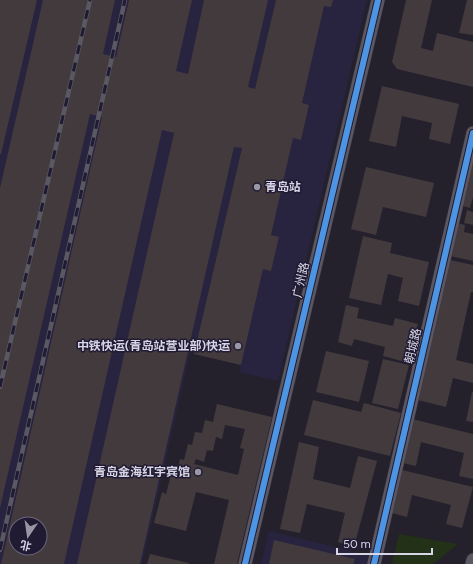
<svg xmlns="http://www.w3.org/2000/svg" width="473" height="564" viewBox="0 0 473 564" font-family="Figtree,'Noto Sans SC',sans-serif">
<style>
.built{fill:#28233e;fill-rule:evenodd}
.green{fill:#223118}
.building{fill:#433a3e;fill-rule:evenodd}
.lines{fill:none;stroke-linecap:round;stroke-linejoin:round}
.minor-casing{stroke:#3e3c47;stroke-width:14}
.minor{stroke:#5b5864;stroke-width:13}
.rail-casing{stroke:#5a5863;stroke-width:4.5}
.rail{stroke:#201b33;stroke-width:3;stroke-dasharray:9;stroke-linecap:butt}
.cycleway-casing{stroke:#201b33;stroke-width:8}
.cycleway{stroke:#4d94e3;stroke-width:6}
.poi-dot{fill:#9997a5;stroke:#201b33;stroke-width:1.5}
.labels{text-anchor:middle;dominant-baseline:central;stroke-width:3;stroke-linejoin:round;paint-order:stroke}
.poi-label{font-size:12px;font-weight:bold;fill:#d8d6e6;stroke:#201b33;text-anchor:end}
.street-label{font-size:12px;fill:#d8d6e6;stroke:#201b33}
</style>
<rect width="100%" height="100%" fill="#24212d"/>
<path class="built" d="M0,0h367l-89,381 -39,-9 2,-7 -51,-12 -48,211h-142zM16,524h24v24h-24z
M269,531l100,24 -2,9h-106z"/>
<path class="green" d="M399,534l59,10 -25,20h-41z"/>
<path class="building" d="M0,0h37l-36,154h-1z
M43,0h72l-12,54 13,3 13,-57h63l-16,71 12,3 16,-74h64l-20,87 7,2 21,-89h57l-2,7 -7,-1 -22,97 7,2 -8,35 -8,-2 -22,97 8,2 -8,34 -8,-2 -22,96 -47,-11 48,-206 -8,-1 -94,417h-63l97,-431 -12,-3 -98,434h-63l101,-447 -12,-3 -90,394v-320zM16,524h24v24h-24z
M406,0h26l-11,48 12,3 4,-18 36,9v45l-76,-18 -5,-7z
M467,0h6v35l-14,-2z
M382,86l77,18 -9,40 -21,-5 3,-16 -30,-7 -6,31 -27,-6z
M473,155v42l-3,11 -10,-3z
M366,167l68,16 -8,34 -43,-10 -7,28 -25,-6z
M467,210l6,2v13l-9,-2z
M457,223l8,2 -1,7 9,2v27l-23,-5z
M363,236l29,7 -2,10 39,9 -10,44 -21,-5 5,-23 -15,-4 -7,31 -32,-7z
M450,260l23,5v27h-2l-15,68 17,4v19l-20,-5 -7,29 -28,-7z
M346,305l13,3 -2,10 36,8 2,-8 23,6 -9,39 -26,-7 2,-9 -31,-8 -2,7 -14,-4z
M326,351l43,10 -10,41 -43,-10z
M383,359l26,6 -11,44 -26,-6z
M472,392h1v30l-7,-1z
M313,400l48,12 3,-9 37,10 -11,43 -86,-21z
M217,404l55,13 -35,147h-23l15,-64 -33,-8 -10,39 -32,-8 8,-31 4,2 7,-27 5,1 2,-9 4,1 4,-16 4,1 3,-13 7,1 3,-13 8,2zM225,425l20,4 -5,19 4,1 -6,26 -44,-11 2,-5 8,3 3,-12 6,1 3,-14 6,2z
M412,419l61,15v45l-14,-3 5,-23 -43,-11 -5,24 -13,-3z
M299,442l20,5 -6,32 37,9 8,-32 19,5 -23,86 -16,-5 7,-29 -38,-9 -7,29 -20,-4z
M402,470l71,17 -11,41 -16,-4 5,-19 -39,-10 -5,22 -15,-4z
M274,540l81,19 -2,5h-84z
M150,554l39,9v1h-42z"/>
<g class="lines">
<g class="minor-casing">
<path id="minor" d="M245,564l133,-564
M374,564l99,-431
M472,564l1,-4"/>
</g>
<use href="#minor" class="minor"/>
<g class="rail-casing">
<path id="rail" d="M0,387l90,-387
M0,550l125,-550"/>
</g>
<use href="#rail" class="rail"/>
<g class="cycleway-casing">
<path id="cycleway" d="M245,564l133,-564
M374,564l99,-431"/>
</g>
<use href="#cycleway" class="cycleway"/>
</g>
<g class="poi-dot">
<circle cx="257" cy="187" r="4"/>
<circle cx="238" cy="346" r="4"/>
<circle cx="198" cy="472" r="4"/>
</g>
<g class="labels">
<g class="poi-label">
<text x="265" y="187" text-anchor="start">青岛站</text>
<text x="230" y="346">中铁快运(青岛站营业部)快运</text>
<text x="190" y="472">青岛金海红宇宾馆</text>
</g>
<g class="street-label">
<text transform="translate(301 280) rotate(-77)">广州路</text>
<text transform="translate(413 346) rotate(-77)">朝城路</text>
</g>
</g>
<g transform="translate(28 536) rotate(193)"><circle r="19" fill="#201b33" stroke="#6a667b"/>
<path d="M0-3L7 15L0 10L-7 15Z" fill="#9997a5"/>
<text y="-6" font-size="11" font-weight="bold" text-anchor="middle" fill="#d8d6e6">北</text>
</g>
<path d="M337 548v6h95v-6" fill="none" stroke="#d8d6e6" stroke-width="2"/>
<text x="343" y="548" font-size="12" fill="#d8d6e6" stroke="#201b33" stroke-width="3" paint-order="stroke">50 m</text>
</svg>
